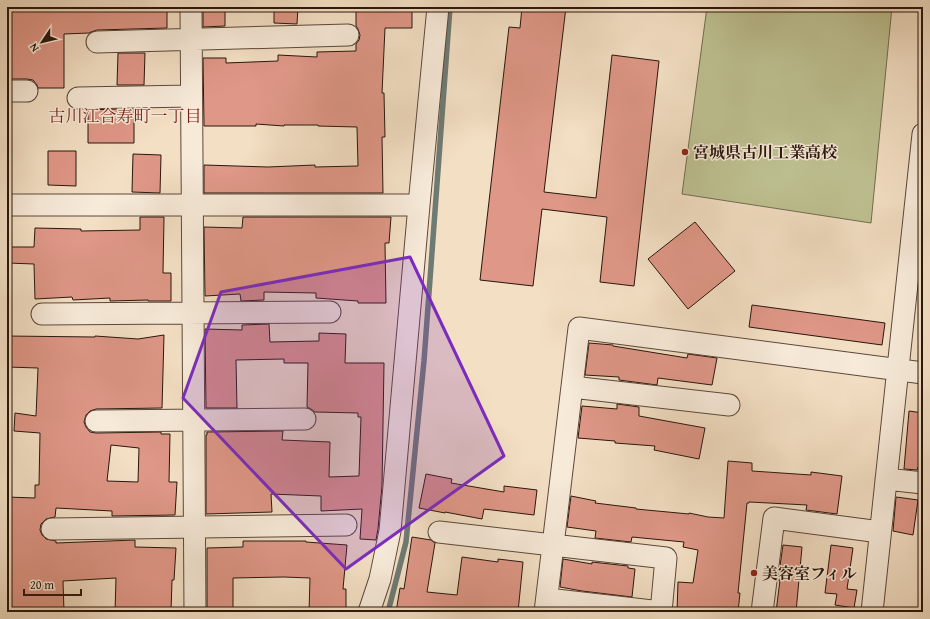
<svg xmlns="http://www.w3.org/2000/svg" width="930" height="619" viewBox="0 0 930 619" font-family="'Gentium Book Plus','Noto Serif JP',serif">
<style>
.green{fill:#bec192;stroke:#746c50}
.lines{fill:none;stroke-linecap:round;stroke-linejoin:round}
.stream{stroke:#6e7a74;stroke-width:5.5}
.building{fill:#df9787;stroke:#29160d;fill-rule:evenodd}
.minor-casing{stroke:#5c483b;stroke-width:23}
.minor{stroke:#f7ead9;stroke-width:21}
.marked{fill:#7b2cbf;fill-opacity:0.2;stroke:#7b2cbf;stroke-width:3;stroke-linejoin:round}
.poi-dot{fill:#8f2418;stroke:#f7ead9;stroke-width:1.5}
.labels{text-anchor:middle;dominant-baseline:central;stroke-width:3;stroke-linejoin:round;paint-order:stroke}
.poi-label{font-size:16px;font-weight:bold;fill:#29160d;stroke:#f7ead9;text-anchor:start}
.neighbourhood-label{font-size:17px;fill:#7a1f14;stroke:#f7ead9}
</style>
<rect width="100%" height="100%" fill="#f3dfc4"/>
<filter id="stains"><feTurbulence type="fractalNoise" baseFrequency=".005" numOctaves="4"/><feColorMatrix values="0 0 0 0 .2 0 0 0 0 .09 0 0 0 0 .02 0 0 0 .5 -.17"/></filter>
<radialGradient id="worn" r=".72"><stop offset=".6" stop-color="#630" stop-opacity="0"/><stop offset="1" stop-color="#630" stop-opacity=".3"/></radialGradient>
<path class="green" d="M707,7h185l-21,216 -189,-29z"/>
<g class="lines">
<path class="stream" d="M388,612l18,-70 18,-181 26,-354"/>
</g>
<path class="building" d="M7,7h160v21l-70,2 -6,2 -2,1 -25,1v54h-26l-1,-3 -4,-5 -6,-1h-20z
M203,7h22v19l-22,1z
M274,7h24l-1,17 -23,-1z
M356,7h56v21h-27l-3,65h2l1,44h-3l1,56h-179v-28l64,2 47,-2v2l43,-1 -1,-39 -39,-1v-1h-34v1l-28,-2v2h-52l-1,-68h23v5l52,-2v-6l39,2v-5l39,-1v-7l3,-4 1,-5 -2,-6 -2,-3z
M522,7h44l-22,185 52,6 16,-143 47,6 -25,225 -34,-4 7,-65 -65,-8 -9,77 -53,-6 29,-253 11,1z
M118,53h27l-1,32h-27z
M116,109h18v34h-46v-33z
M48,151h28v35l-28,-1z
M133,154l28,1 -1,38 -28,-1z
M140,217h24l-1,56h8v28h-23v-1l-38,1v-3l-37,2 -1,-3 -37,2 -1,-35 -27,-1v-16h27l1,-19 46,1v2l59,-1z
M243,217h148l-2,26h-4l1,60h-28v-2l-42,-3v-5l-52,-1v8l-23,1 -1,-7 -35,2 -1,-69 38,1z
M695,222l40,49 -47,38 -40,-50z
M752,305l133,18 -3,22 -133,-18z
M269,324l1,18 49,-1v-8l27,1 -1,29h39l-2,123 -4,43 -2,11 -16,-1 2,-30 -41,2v-15l-50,-2 1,18 -66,2v-79h1v-3l76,-1 -1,9 48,2 -1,35 30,-1 2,-59h-3v-4l-43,-1 -4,-3 -4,-2 1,-44h-24v-4l-48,1 1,48h-31l-1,-79 37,1v-5z
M164,335l-2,73 -66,1 -6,2 -4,4 -2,7 2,5 4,5 6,1 65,-1v2h9l-1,48h8l-2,33 -63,1v-5l-56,-3 -1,9 -9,2 -5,5 -1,6 2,5 4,4 10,2v2l79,-3v7l41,1 -2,32h-2l-1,32h-56l1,-34 -53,3 1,31h-57v-115l28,1v-13h4l1,-52 -26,-2 1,-18 21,3 2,-48 -31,-1v-31l88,1v-1l43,3zM111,445l28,3 -1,34 -31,-1z
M589,343l24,2v1l74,12 1,-4 29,4 -5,27 -54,-7 -1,7 -38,-5v-3l-34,-2z
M617,404l22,3v9l66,12 -6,31 -45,-9 1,-4 -40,-3v-2l-37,-3 4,-32 35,3z
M909,411l14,2v8l-2,21h1l-2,25h-2l-1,3 -13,-1z
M728,461l24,2v8l59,4v-3l31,4 -5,38 -31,-4 1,-5 -58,-3v1h-2l-9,90h2l-2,19h-61l1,-30 15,1 5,-33 -15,-3 1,-5 -52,-5 -1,5 -36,-4 1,-7 -29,-4 4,-31 25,5 -1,2 41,5v1l53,5v-1l19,4 16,1z
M426,474l26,5 -1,4 53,9v-6l33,4 -3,25 -50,-6 -2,10 -37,-7v1l-26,-5z
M896,497l22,3 -5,35 -20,-4z
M412,537l19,3 4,3 -8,49 30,3 5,-38 36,5v-3l25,3 -5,50h-122l4,-24 4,1z
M243,541h63v1l41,3 -4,44h3v23h-37l1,-34 -26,-1 -51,1v34h-26v-64l36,-1z
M783,545l19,2 -6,65h-20l4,-32h-2z
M831,545l22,3 -6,41 10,1 -3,18 -19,-3 2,-11 -12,-1z
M563,559l29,5v-2l36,4v2l7,1 -3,28 -50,-6 -22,-4z"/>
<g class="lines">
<g class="minor-casing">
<path id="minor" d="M191,7l4,605
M97,42l251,-7
M7,91h20
M78,98l113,-2
M7,205h412
M42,314l288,-2
M572,387l157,18
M96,421l209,-2
M886,479l37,4
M52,529l294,-4
M439,532l227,26 -5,54 -114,-13
M369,612l11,-33 10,-48 29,-326 19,-198
M545,612l34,-284 344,45
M762,612l12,-94 106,14
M872,612l51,-478"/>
</g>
<use href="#minor" class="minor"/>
</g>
<path class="marked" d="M410,257l94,199 -158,113 -163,-171 38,-106z"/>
<g class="poi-dot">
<circle cx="685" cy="152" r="4"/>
<circle cx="754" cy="573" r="4"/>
</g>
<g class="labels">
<g class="poi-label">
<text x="693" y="152">宮城県古川工業高校</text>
<text x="762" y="573">美容室フィル</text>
</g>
<g class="neighbourhood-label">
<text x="125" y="115">古川江合寿町一丁目</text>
</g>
</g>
<rect width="930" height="619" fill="none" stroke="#f3dfc4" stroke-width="24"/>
<rect x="8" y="8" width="914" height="603" fill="none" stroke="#29160d" stroke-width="2"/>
<rect x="12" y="12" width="906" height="595" fill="none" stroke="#29160d"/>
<g transform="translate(42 42) rotate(235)" stroke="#f7ead9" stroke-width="3" paint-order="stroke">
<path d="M0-3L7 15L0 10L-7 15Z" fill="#29160d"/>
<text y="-6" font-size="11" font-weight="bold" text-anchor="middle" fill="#29160d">N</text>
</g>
<path d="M24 589v6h57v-6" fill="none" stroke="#29160d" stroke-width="2"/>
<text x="30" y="589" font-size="12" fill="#29160d" stroke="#f7ead9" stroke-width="3" paint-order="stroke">20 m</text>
<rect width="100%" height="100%" filter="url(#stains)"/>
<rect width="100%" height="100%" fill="url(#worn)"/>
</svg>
